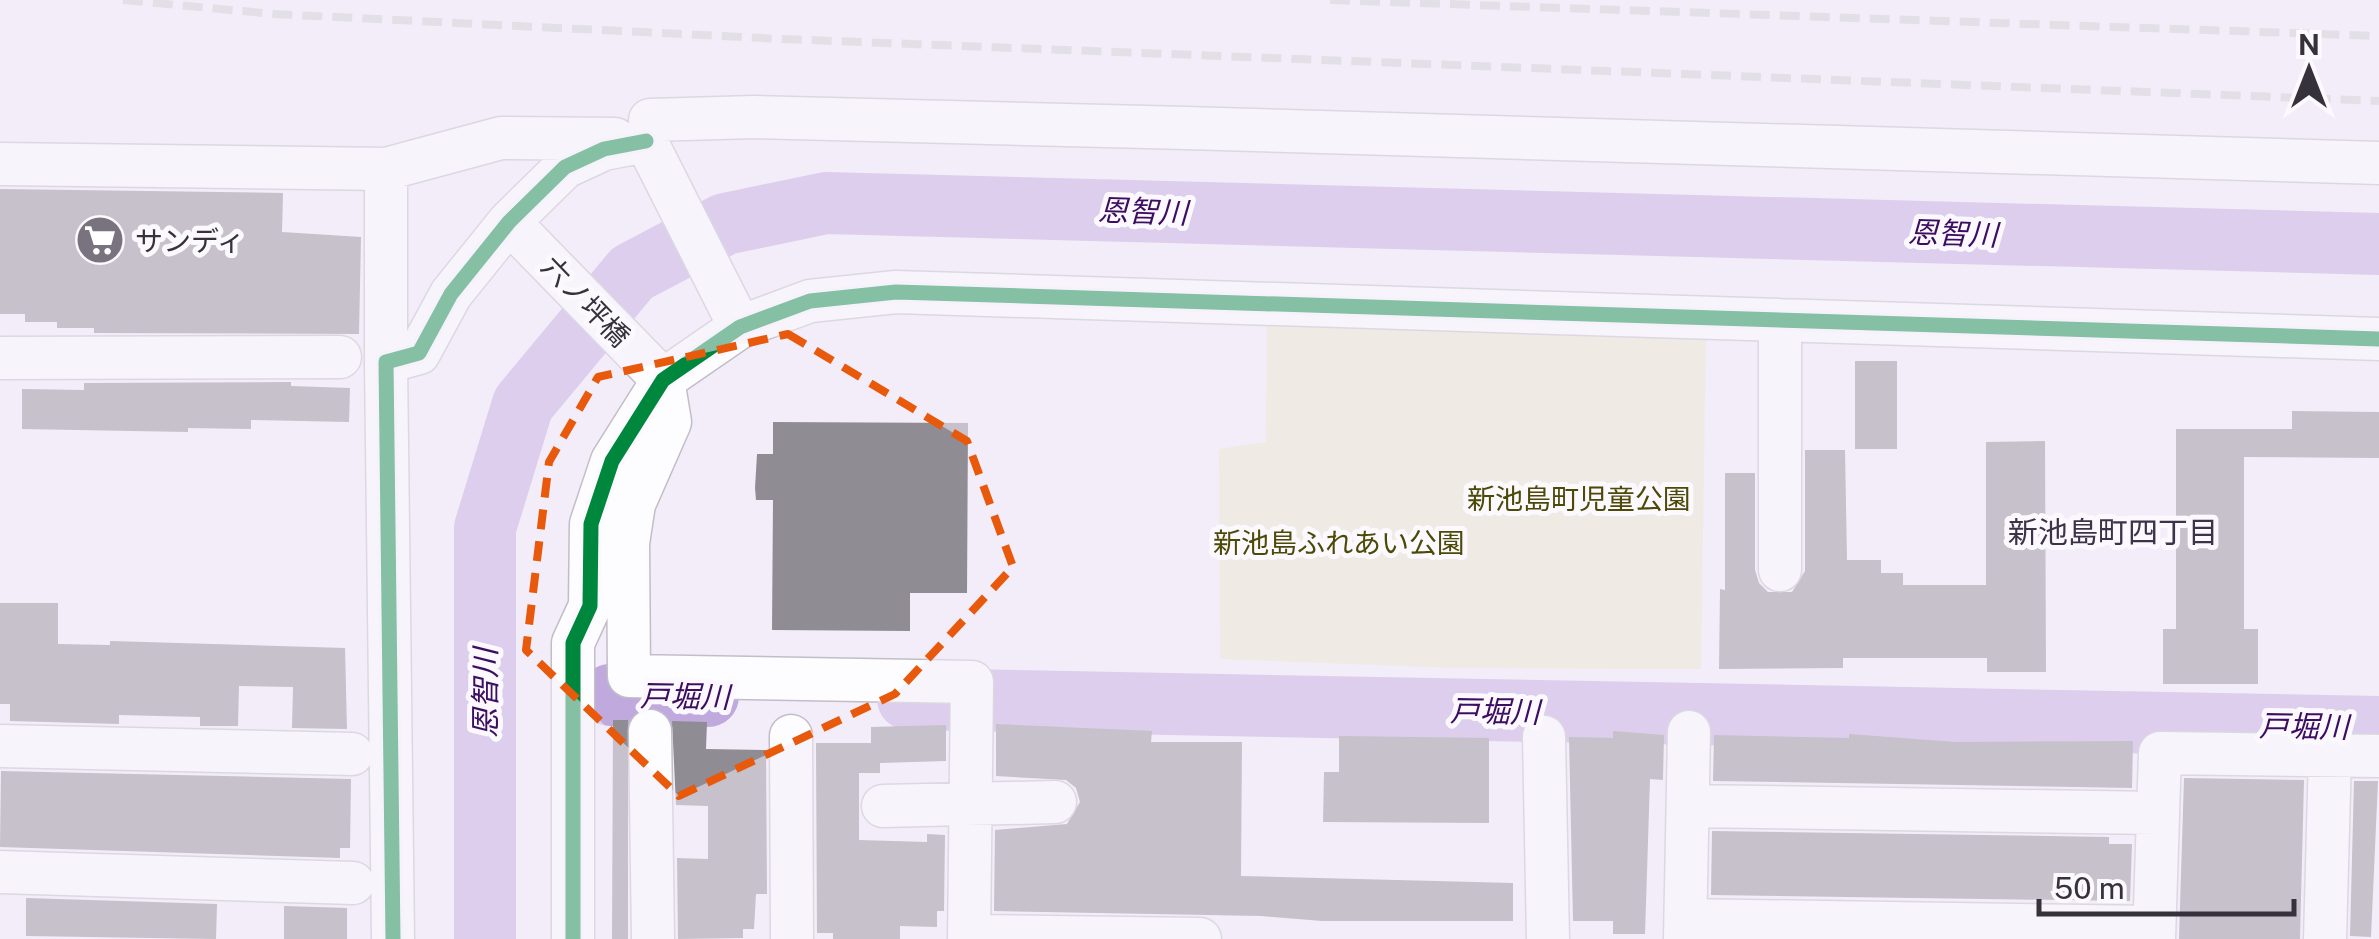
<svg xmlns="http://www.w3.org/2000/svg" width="2379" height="939" viewBox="0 0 2379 939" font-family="'Public Sans','Noto Sans JP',sans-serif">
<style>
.green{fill:#eae7cc}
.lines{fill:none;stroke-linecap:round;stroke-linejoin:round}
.river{stroke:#c0a9dd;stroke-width:62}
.building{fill:#908c94}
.minor-casing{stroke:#c2bec8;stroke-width:45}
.minor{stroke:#fdfcfe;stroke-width:42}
.rail{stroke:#d1cfd3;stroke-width:8;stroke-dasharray:20 10;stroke-linecap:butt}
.cycleway-casing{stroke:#fbf9fe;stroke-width:21}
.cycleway{stroke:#00873e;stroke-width:15}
.marked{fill:none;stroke:#e8590c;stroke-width:8;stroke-dasharray:20 12;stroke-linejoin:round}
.labels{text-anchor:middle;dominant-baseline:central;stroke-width:10;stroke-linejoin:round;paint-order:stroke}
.poi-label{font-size:28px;fill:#36323c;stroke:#fbf9fe;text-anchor:start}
.street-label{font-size:28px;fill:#36323c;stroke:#fbf9fe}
.park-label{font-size:28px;fill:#4d4907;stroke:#fbf9fe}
.water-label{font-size:30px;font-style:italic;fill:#3c0e61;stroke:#fbf9fe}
.neighbourhood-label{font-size:30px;fill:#3c3348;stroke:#fbf9fe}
</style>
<rect width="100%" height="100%" fill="#f2edf8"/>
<path class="green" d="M1267,312l439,16 -5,341 -246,-1 -235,-9 -1,-210 47,-7z"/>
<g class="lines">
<path class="river" d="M610,695l98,1
M908,699l1471,28
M485,939v-411l38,-124 109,-131 93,-49 101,-21 1553,41"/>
</g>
<path class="building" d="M0,189l283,4 -1,39 79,5 -2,97 -265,-1v-5h-37v-6h-32v-8h-25z
M1855,361h42v88h-42z
M291,382v4l59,2 -1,34 -98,-2v9l-63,-1v4l-166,-3v-40l62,1v-7z
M2292,411l87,1v46l-135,-1v172h14v55h-95v-55h13v-200h116z
M773,422l195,1 -1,170h-57v38l-138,-1 1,-130h-17l-1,-12 2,-34h16z
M2045,441l1,231h-59v-14h-144v10l-124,1 1,-80 5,1v-117h30v97l4,13 9,9h24l13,-21v-121h40l2,110h34v13h22v12h83v-143z
M0,603h58v41l52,1v-4l235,7 2,81 -55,-1 1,-41 -54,-1 -1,40h-38v-9l-81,-2v9l-109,-3v-17h-10z
M613,720h15v219h-16z
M672,721l35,1 -1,27 60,1 1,144h-11l-2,35h-11v9l-65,1 -1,-81 31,1v-53l-32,-1z
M996,724l156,7 -1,11h91l-1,134 272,7v38h-191l-61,-5 -267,-5 1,-81 72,-6 13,-22 -4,-14 -10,-8 -70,-4z
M946,725v36l-66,2v10h-21v67l68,2v-8l18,1 -1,76h-7v16l-37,-1v13h-67v-6h-16l-1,-190h55v-16z
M1613,731l51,4 -1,45 -13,-1 -5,155h-32v-13h-40l-4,-184 44,1z
M1849,734l106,8 178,-1 -1,47 -419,-7 1,-46 135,3z
M1339,736l150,2v85l-166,-1 1,-50h15z
M1,771l350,8 -1,69h-10v10l-340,-11z
M2184,778l120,2 -4,159h-121z
M2354,781h24l-7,156 -21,-1z
M1712,831l397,6v7h23l-2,57 -419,-6z
M26,898l191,6 -1,35 -190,-3z
M284,906l63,2v31h-63z"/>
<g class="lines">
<g class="minor-casing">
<path id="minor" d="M650,120l104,-3 432,11 1193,35
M646,141l94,186
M0,164l386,5 115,-31 114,1
M386,169v193
M509,222l154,158 7,42 -36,82 -6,39 1,133 343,6 -3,257
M1780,320v250
M0,358l340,-1
M650,731l3,208
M791,736l1,203
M1544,737l4,202
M0,746l352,8
M883,806l172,-4
M1688,806l470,7
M0,872l353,11
M1686,920l468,7
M970,936l230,3
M393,939l-7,-577 33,-9 32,-59 58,-72 56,-55 39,-18 42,-8
M573,939v-296l17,-37 1,-82 21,-63 51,-81 77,-53 70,-26 86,-9 1483,47
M1685,939l4,-207
M2154,939l6,-186 219,3
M2325,939l5,-184"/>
</g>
<use href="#minor" class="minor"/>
<path class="rail" d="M123,0l151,14 509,25 1596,62
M1330,0l1049,36"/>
<g class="cycleway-casing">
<path id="cycleway" d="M393,939l-7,-577 33,-9 32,-59 58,-72 56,-55 39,-18 42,-8
M573,939v-296l17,-37 1,-82 21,-63 51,-81 77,-53 70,-26 86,-9 1483,47"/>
</g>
<use href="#cycleway" class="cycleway"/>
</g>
<path d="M0 0H2379V939H0ZM788,334l179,107 46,126 -118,127 -216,102 -153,-146 23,-188 49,-85z" fill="#f2edf8" fill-opacity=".55" fill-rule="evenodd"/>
<path class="marked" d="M788,334l179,107 46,126 -118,127 -216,102 -153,-146 23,-188 49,-85z"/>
<defs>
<g id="supermarket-disc" transform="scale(2.5)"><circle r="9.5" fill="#78737e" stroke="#fbf9fe"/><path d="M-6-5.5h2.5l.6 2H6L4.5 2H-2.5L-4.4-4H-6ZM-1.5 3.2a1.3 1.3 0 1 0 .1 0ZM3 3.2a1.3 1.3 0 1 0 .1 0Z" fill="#fff"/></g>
</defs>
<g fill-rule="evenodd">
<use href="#supermarket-disc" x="100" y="240"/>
</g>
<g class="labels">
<g class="poi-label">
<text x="135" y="240">サンディ</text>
</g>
<g class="street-label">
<text transform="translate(586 301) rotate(46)">六ノ坪橋</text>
</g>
<g class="park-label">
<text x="1579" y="498">新池島町児童公園</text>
<text x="1339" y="542">新池島ふれあい公園</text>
</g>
<g class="water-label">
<text transform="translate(1143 211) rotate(2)">恩智川</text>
<text transform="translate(1953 233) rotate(2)">恩智川</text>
<text transform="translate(485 693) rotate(-90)">恩智川</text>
<text transform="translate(685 696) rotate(1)">戸堀川</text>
<text transform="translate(1495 711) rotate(1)">戸堀川</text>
<text transform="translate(2304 726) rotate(1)">戸堀川</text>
</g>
<g class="neighbourhood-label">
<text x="2113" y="532">新池島町四丁目</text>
</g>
</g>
<g transform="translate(2309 70)" stroke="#fbf9fe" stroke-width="8" paint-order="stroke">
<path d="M0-8L18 38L0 25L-18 38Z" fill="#36323c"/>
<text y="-15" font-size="28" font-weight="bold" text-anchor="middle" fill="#36323c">N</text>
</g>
<path d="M2039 899v15h255v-15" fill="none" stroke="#36323c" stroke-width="5"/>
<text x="2054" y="899" font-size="30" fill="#36323c" stroke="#fbf9fe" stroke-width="8" paint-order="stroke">50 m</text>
</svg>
